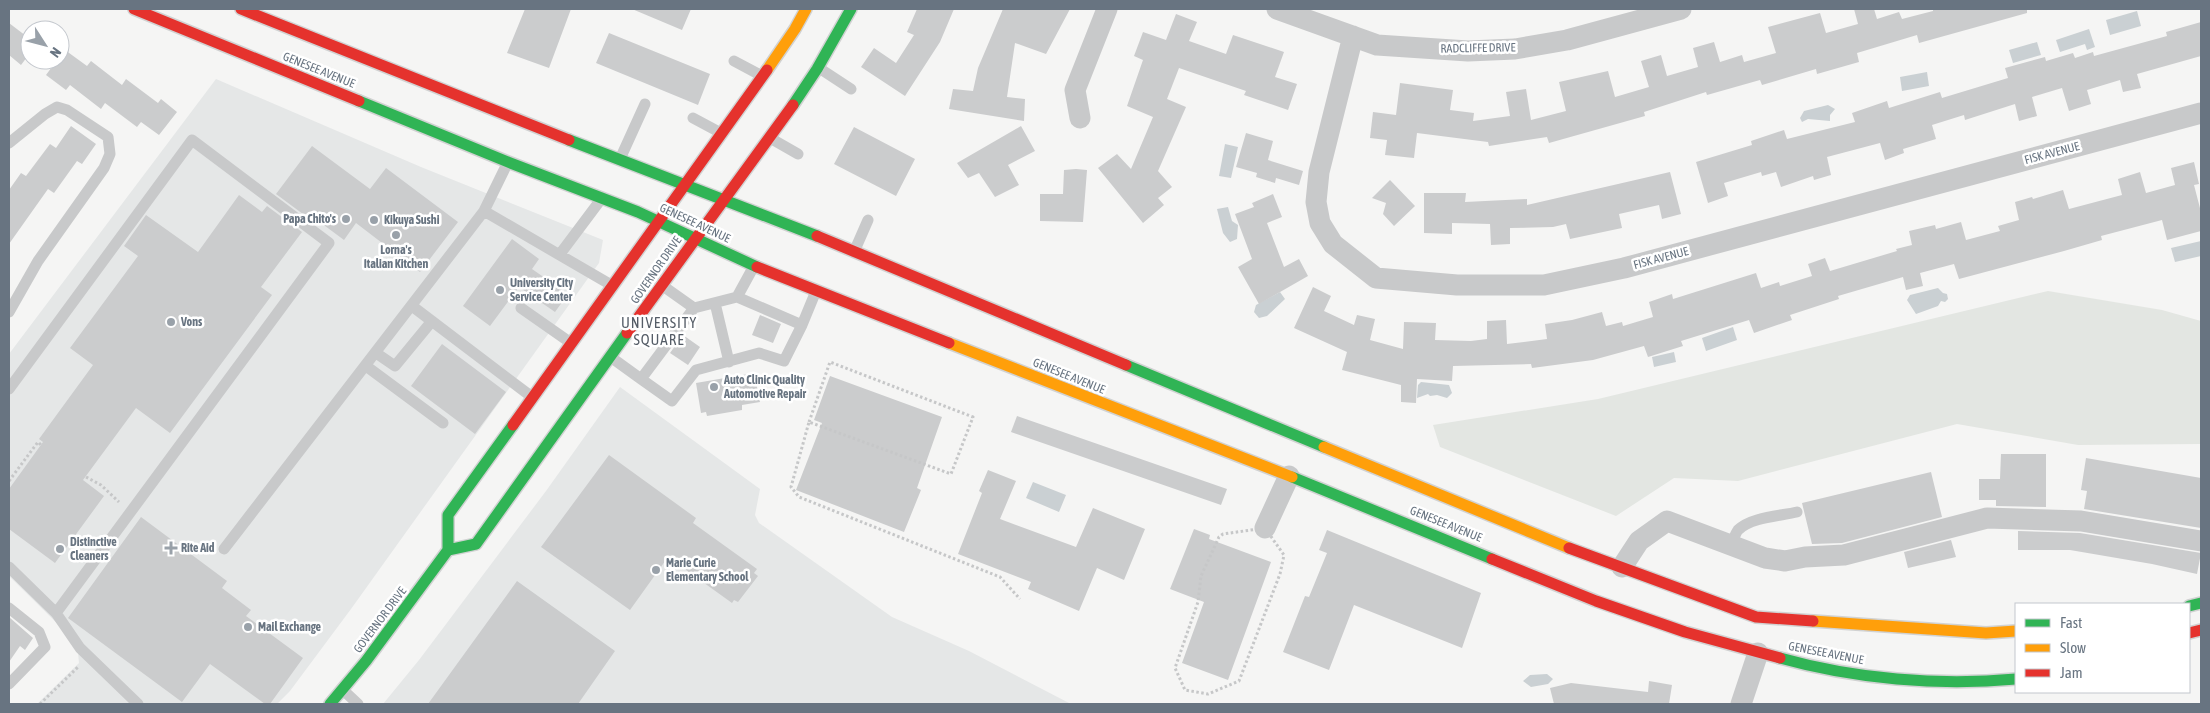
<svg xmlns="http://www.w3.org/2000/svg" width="2210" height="713" viewBox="0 0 2210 713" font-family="'Asap Condensed',sans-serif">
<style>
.built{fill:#e5e7e7}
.green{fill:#e3e6e2}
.water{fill:#cad0d3}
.building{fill:#cbcccd}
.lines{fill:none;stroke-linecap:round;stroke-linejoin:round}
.fast-casing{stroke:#d1d2d2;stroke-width:14}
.slow-casing{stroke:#d1d2d2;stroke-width:14}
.jam-casing{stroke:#d1d2d2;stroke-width:14}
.path{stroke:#c6c7c8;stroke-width:3;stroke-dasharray:2.5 2.5;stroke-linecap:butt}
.lane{stroke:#c8c9ca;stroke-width:11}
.street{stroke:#c8c9ca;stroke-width:21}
.fast{stroke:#30b455;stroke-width:11}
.slow{stroke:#ff9f0a;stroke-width:11}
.jam{stroke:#e5322d;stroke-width:11}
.poi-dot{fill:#99a1a9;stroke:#fff;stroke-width:2}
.labels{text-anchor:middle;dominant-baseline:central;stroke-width:5;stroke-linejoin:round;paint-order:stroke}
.street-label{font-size:12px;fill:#687481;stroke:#fff}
.poi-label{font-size:12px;font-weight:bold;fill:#687481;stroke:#fff;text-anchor:start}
.quarter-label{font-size:15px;letter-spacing:1px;fill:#555d67;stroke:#fff}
</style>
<rect width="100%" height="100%" fill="#f5f5f4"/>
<path class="built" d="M216,79l205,88 182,73 -4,23 -248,346 -61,82 -13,13h-240l42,-41 -2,-20 -68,-67v-222z
M620,387l140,102 -5,26 4,8 133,94 77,34 102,53h-688l36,-44 127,-169z"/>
<path class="green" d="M2048,291l114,19 39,11v123l-123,1 -121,-21 -219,57 -64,-3 -58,38 -176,-69 -7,-22 165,-26z"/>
<path class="water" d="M2137,11l4,15 -31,9 -4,-15z
M2089,29l6,18 -8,3 -2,-6 -25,8 -4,-12z
M2037,42l4,13 -28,8 -4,-13z
M1927,72l2,14 -27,5 -2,-14z
M1828,105l7,4 -5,6v6l-22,-2 -6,3 -2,-4 4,-7z
M1225,144l13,3 -7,31 -12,-2z
M1228,207l4,14 6,4 -1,14 -7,3 -7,-9 -6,-24z
M2201,241v15l-26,6 -4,-14z
M1938,288l5,5 4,1 1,5 -3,3 -4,-1 -3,5 -22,8 -9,-14 3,-5z
M1280,292l5,7 -18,17 -8,2 -5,-6 2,-7z
M1733,327l4,13 -31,11 -4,-13z
M1674,352l2,10 -22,5 -2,-10z
M1421,382l28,3 3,8 -5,5 -10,-3 -7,1 -2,-2 -11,4 1,-13z
M1033,482l33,13 -7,17 -33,-14z
M1547,674l6,5 -5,5 -17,3 -8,-6 7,-6z"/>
<path class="building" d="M525,9h46l-22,59 -42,-15z
M632,9h59l-9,21z
M917,9h37l-14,33 -35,54 -44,-29 13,-19 22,15 18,-28 -7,-3z
M1003,9h67l-24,45 -31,-11 -8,54 18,2 -1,22 -75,-12 4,-20 20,2 5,-23z
M1854,9h20l3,10 22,-7 3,7 31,-8v-2h94v4l-108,30 -2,-8 -60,18 2,9 -42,12 -1,-5 -54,16 -2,-5 -53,15 -1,-3 -62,20 1,4 -96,27 -2,-6 -58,9 -1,-4 -71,-9 -3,25 -29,-3 2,-15 -17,-2 3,-26 23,3 4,-32 53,7 -3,20 24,3 -1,8 37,-5 -4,-24 20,-3 5,31 35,-9 -7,-29 49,-11 7,26 34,-10 -8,-26 20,-6 6,21 31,-9 -5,-19 21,-6 6,20 22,-7 2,7 32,-9 -8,-26 52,-14 6,20 32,-9z
M1176,14l21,8 -8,19 37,13 7,-19 51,17 -9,25 22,7 -9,26 -44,-15 2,-4 -67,-23 -12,31 19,8 -28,64 14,16 -14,11 6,7 -21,18 -45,-55 19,-14 14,15 22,-52 -26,-11 16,-46 -9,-4 9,-24 23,8z
M2201,22v34l-64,18 4,14 -18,4 -3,-12 -33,10 4,14 -22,7 -7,-23 -30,9 5,19 -18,5 -4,-17 -50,16 -1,-5 -32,10 4,14 -33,10 1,4 -19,7 -5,-17 -53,14 4,18 -17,5 -1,-4 -32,11 -5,-15 -14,4 -1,-4 -37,11 4,13 -20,7 -12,-41 56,-17 -1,-4 33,-11 3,9 68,-17 -3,-9 35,-12 2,7 51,-16 2,6 66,-20 -3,-10 40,-11 1,4 27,-8 2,5 18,-6 1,4 73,-20 -1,-4z
M9,23l21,16v14l-9,12 -12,-10z
M609,33l101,41 -12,31 -102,-42z
M65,50l22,16 4,-5 31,24 4,-6 32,24 3,-4 16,13 -18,23 -18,-13 -4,5 -32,-24 -4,6 -31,-24 -4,5 -20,-15 11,-15h3v-4z
M71,126l25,18 -14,20 -5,-3 -23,32 -6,-4 -39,55v-54l12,-17 5,3 24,-32 6,4z
M1021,126l14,25 -27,14 11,20 -24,12 -16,-24 -11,5 -11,-15z
M854,127l61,32 -19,37 -62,-32z
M1246,133l27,8 -5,19 35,11 -4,14 -23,-7 -1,5 -19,-6 1,-4 -21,-6z
M312,146l58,43 16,-21 72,54 -38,50 -64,-49 -12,17 -31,-23 -2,3 -35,-26z
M2194,162l5,22 -5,1 7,27v19l-34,9 -5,-20 -61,16 1,4 -38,11 -105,28 -5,-15 -34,9 3,13 -17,4 -3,-13 -65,19 1,3 -49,16 2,5 -38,13 -5,-13 -68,21 2,5 -35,11 -4,-11 -51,14 -61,8 -1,-4 -78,2 -1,15 -35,-2 -1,24 -15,-1v-17l-59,-15 5,-18 -53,-24 19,-41 18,9 -7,15 30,14 3,-10 18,4 -5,21 33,9 1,-27 32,1 -1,17 36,1 16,-2v-18l19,-1 1,24 40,-5 -2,-15 27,-4 30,-8 4,14 16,-4 1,4 30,-9 -4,-15 23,-8 1,5 83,-26 5,15 18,-6 1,4 32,-10 -4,-12 17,-6 5,13 67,-20 -1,-2 16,-4 -3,-14 26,-6 1,4 25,-7 5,18 34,-9 -2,-5 21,-6 -4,-18 17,-5 1,2 30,-9 6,19 53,-14 -4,-16 22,-7 6,21 29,-8 -4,-17z
M1076,169l11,1 -4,52 -43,-1v-27h23l1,-24z
M1670,172l11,42 -19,5 -3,-14 -40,9 3,14 -52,11 -4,-15 -13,3 -43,1v16l-19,1 -1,-21 -38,-1v11l-28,-1v-40h42l-1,9 62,-3v6z
M1390,180l25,26 -21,20 -11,-12 3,-11 -14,-5z
M1273,194l9,23 -15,6 17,44 15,-8 9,17 -49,28 -21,-37 14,-8 -17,-45 19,-7 -2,-4z
M239,195l23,17 5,-6 35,26 -41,55 11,8 -102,138 -34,-25 -53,72 21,16 -49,67 -46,-34v-40l34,-47 -4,-3 54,-74 -23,-17 68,-92 -14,-10 22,-31 52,37z
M512,239l27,20 -7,10 36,25 -13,18 -36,-25 -29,39 -27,-20z
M760,315l21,9 -8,19 -21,-8z
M683,335l17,12 -12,18 -18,-12z
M442,344l64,48 -31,42 -64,-48z
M754,373l6,29 -18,3v5l-35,6 -1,-4 -5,1 -5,-30z
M830,376l112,41 -25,71 4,2 -17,42 -108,-42 26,-67 -8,-3z
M1017,416l210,73 -6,16 -210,-73z
M2001,454h45v53l-50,-1v-6h-17v-21h21z
M609,455l87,63 -3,5 64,46 -3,4 4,3 -20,26 -4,-2 -2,3 -64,-46 -38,53 -89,-63z
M2086,458l115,20v50l-117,-19 3,-18 -6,-1z
M988,470l28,11 -16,38 76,28 17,-39 52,21 -21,51 -27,-12 -18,43 -51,-22 3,-7 -73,-28 24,-61 -3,-2z
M1931,472l11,45 -100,26 -30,1 -10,-41z
M141,517l86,64 -5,7 29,22 -5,6 57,42 -33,46h-5l-55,-40 -28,38 -114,-84z
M1194,529l16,6 -1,4 62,23 -43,118 -46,-17 22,-61 -34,-13z
M1327,530l154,63 -19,55 -108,-43 -25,65 -46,-18 22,-56 4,1 18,-44 -8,-3z
M2018,531l62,2 121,20 -4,21 -45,-10 -82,-14h-52z
M1951,540l5,17 -48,11 -4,-16z
M517,581l98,70 -37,53h-150z
M9,617l24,21 -8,12 -5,-4 -11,16z
M1649,681l23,4 -3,19h-115l-4,-16 21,-5 77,9z"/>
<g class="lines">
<g class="fast-casing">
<path id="fast" d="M359,101l149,61 130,50 119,55
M793,105l24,-36 34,-60
M569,140l248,96
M1126,365l198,82
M1292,477l200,82
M448,550l28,-6 151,-211
M2189,606l12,-3
M1780,658c75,21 158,28 236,21
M330,704l36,-43 82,-111v-35l65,-90"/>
</g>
<g class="slow-casing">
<path id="slow" d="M767,70l28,-41 11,-20
M949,343l343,134
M1324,447l245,101
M1813,621l173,12 30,-2"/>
</g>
<g class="jam-casing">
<path id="jam" d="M134,9l225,92
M241,9l328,131
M817,236l309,129
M757,267l192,76
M627,333l166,-228
M513,425l254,-355
M1569,548l187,69 57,4
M1492,559l104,42 89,31 95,26
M2189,633l12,-3"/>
</g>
<path class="path" d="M809,422l21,-60 143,55 -22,57 -142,-52 -18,65 8,10 201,80 20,22
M86,477l15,8 18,17
M9,481l29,-39 3,3
M1265,528l19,27 -4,19 -41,107 -31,13 -23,-4 -10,-22 23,-66 3,-26 18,-39 4,-3z
M40,704l38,-37"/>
<path class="lane" d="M734,61l28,15
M819,68l32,21
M693,118l28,15
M770,138l28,16
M9,143l36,-29 12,-7 10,3 41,27 2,17 -6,14 -66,93 -29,51
M620,159l25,-55
M484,211l129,75
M854,252l14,-32
M560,254l42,-56
M663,286l31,22
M737,297l65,28 -18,36 -25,-8 -63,17 -24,31 -31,-22 53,-71z
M737,297l17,-31
M715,303l14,59
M412,306l120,91
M521,308l50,35
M802,325l14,-34
M376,353l19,13 37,-45
M612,358l29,21
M366,366l77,57
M9,389l183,-249 137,103 -273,370
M1731,545c2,-4 4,-11 7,-15 13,-13 42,-14 59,-18
M224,549l260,-338 24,-49
M9,567l47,46 24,35 58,56
M9,608l30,24 6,15 -36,37
M343,690l15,14"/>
<path class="street" d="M1277,9l100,36 91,6 47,-2 52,-9 114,-31
M1353,36l-34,136 -3,30 4,21 13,21 43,34 81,7h87l80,-17 577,-155
M1080,118l-5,-28 32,-81
M1265,528l24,-52
M1622,567l17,-26 28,-20 98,37 20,3 20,-4 39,-2 143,-37 94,3 120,20
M1741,704l17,-51"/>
<use href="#fast" class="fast"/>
<use href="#slow" class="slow"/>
<use href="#jam" class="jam"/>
</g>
<g class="poi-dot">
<circle cx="346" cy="219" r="5"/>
<circle cx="374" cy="220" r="5"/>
<circle cx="396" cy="235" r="5"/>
<circle cx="500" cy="290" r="5"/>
<circle cx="171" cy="322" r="5"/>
<circle cx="714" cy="387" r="5"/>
<path d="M168.5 540.5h5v5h5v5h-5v5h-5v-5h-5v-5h5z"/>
<circle cx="60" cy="549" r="5"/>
<circle cx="656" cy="570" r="5"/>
<circle cx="248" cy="627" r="5"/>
</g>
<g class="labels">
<g class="street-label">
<text transform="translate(1478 48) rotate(-1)">RADCLIFFE DRIVE</text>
<text transform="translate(319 70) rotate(22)">GENESEE AVENUE</text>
<text transform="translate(2052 153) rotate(-15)">FISK AVENUE</text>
<text transform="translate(695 223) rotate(25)">GENESEE AVENUE</text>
<text transform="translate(1661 258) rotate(-15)">FISK AVENUE</text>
<text transform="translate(656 270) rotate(-55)">GOVERNOR DRIVE</text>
<text transform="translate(1069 376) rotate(22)">GENESEE AVENUE</text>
<text transform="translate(1446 524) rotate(22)">GENESEE AVENUE</text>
<text transform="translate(380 620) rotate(-53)">GOVERNOR DRIVE</text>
<text transform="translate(1826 653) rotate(11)">GENESEE AVENUE</text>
</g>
<g class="poi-label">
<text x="336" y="219" text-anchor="end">Papa Chito's</text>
<text x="384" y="220">Kikuya Sushi</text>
<text x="396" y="250" text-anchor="middle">Lorna's<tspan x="396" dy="14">Italian Kitchen</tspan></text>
<text x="510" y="283">University City<tspan x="510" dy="14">Service Center</tspan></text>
<text x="181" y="322">Vons</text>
<text x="724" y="380">Auto Clinic Quality<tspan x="724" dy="14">Automotive Repair</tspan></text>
<text x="70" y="542">Distinctive<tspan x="70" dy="14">Cleaners</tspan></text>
<text x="181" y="548">Rite Aid</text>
<text x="666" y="563">Marie Curie<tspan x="666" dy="14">Elementary School</tspan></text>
<text x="258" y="627">Mail Exchange</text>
</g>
<g class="quarter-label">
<text x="659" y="322">UNIVERSITY<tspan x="659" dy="17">SQUARE</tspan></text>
</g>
</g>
<rect width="2210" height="713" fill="none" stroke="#687481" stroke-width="20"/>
<rect x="2015" y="603" width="175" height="90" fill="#ffffff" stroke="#c3c7cd"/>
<rect x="2025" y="619" width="25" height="8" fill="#30b455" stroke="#c3c7cd"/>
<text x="2060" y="628" font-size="15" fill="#687481">Fast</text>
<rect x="2025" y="644" width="25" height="8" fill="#ff9f0a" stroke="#c3c7cd"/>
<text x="2060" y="653" font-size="15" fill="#687481">Slow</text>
<rect x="2025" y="669" width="25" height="8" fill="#e5322d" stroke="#c3c7cd"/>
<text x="2060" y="678" font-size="15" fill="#687481">Jam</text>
<g transform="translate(45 45) rotate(126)"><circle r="24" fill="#ffffff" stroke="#c3c7cd"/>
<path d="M0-4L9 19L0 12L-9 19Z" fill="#99a1a9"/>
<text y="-8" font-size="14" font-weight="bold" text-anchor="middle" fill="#687481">N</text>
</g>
</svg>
